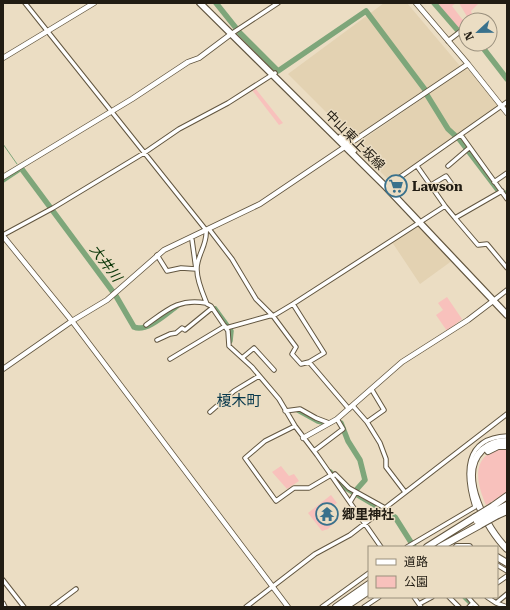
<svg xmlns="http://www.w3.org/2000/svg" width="510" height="610" viewBox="0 0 510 610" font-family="'Roboto Serif','Noto Sans JP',serif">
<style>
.built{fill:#e3d2b2}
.green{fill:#f8c1bc}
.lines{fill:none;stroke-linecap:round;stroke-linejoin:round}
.stream{stroke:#7ea67a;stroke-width:1}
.river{stroke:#7ea67a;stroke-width:5.5}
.minor-casing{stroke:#625640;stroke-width:5.5}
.tertiary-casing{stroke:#625640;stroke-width:6}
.primary-casing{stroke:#625640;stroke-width:8}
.motorway-casing{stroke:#625640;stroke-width:8}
.minor{stroke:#fff;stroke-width:3.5}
.tertiary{stroke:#fff;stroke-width:4.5}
.primary{stroke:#fff;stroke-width:5.5}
.motorway{stroke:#fff;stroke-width:6}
.motorway-bridge-casing{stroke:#625640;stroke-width:8;stroke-linecap:butt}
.motorway-bridge{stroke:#fff;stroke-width:6}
.labels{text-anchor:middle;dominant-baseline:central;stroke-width:3;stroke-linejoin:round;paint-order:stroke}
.street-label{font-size:13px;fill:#211c13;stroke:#ebddc3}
.poi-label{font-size:13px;font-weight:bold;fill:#211c13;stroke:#ebddc3;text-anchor:start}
.water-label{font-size:14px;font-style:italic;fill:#093507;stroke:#ebddc3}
.quarter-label{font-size:15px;fill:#07384c;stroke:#ebddc3}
</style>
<rect width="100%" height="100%" fill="#ebddc3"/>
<path class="built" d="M384,3h23l53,63 -106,74 -66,-66z
M465,69l5,2 28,35 -108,75 -33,-32 1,-6z
M419,224l34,36 -33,24 -28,-42z"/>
<path class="green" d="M436,3h20l-4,3 10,13 4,2v11l-3,1z
M459,3h20l-8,8 3,9h-5z
M255,88l28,35 -4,2 -27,-35z
M447,297l15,22 -15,12 -11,-16 7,-5 -5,-7z
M500,448h7v45l-21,12c-10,-23 -15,-48 14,-57z
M281,466l8,10 5,-2 5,7 -12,8 -15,-17z
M331,495l6,8 -18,13 4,5 12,-8 4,5 -11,11 -6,2 -14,-18z"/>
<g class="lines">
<path class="stream" d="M3,144l14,20"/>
<path class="river" d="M216,3l24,30 38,38 88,-60 60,80
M434,3l32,37
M480,44l27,35
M427,95l21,34 12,11 38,50
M3,180l18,-12 95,128 18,31c12,6 33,-14 43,-21
M506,193l1,2
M215,309l16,22 -1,10
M298,410l20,11 8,2
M341,423l7,18 12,19 5,20 -8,9
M330,472l14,15 51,30 19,30
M465,597l10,10"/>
<g class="minor-casing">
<path id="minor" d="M25,3l181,227c2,15 -10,26 -9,40 0,11 6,24 10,34l4,2 17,25 1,15 23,21 27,32 16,27 22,29 64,92
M231,34l47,-31
M448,41l13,-10
M461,135l46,64
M417,166l28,40
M448,166l21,-18
M494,182l13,-9
M431,185l15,-9 5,7
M386,187l121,-85
M455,218l23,27 9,-1 20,24
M209,229l23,30 24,40 17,17
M3,235l50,-27 91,-55 35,-24 49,-26 47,-30
M157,255l10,16 14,-3 15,1 -4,-29
M493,301l14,-11
M293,304l152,-98 10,12 47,-27
M146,325c21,-15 33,-27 60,-22
M226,328l43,-12h4
M157,340l13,-6 6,-1 6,-5 3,2 27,-22
M242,358l12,-10 20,22
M170,359l55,-33
M309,362l15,-9 -31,-49 -20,12 23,31 -4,7 9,10 8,-2 40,47
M372,390l12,20 -17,12 13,21 6,16v8l19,25
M353,406l14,16
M285,411l15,-2 16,9 13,5
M210,412l24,-21 25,-15
M295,426l-30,15 -20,17 31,43 18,-13h15l22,-13
M314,451l29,-22 -6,-10
M332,477l3,-3 14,14 36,20
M350,502l6,-10
M407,547l68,-40c-10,-32 -12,-69 32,-71
M497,565l10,6
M3,580l21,27
M497,583l10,-7
M414,597l7,10
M449,597l10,10
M468,597l5,6
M487,597l9,6 11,-9
M3,603l2,4
M496,603l11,4
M419,604l13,-7
M52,607l24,-18
M246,607l69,-53 35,-19 157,-121
M322,607l47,-34
M364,607l15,-10
M469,607l4,-4 4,4"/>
</g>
<g class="tertiary-casing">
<path id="tertiary" d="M416,3l52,61 39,49
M3,58l91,-55
M3,177l129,-78 56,-37 11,-4 32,-24
M3,236l69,85 216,286
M3,369l69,-48 35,-21 57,-50 96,-46 208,-140
M303,438l34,-19 65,-57 66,-42 25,-19"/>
</g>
<g class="primary-casing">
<path id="primary" d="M200,3l186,184 121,128
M341,137l13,13"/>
</g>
<g class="motorway-casing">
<path id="motorway" d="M507,441c-9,0 -18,3 -25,9 -26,25 5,79 25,99
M488,451l10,-5h9
M493,506l14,-10
M496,511l11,-6
M498,515l9,-4
M427,547l48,-30
M440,547l40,-22
M457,547h12
M497,557l10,6
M336,607l33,-23
M345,607l24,-16"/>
</g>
<use href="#minor" class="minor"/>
<use href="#tertiary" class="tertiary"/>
<use href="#primary" class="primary"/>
<use href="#motorway" class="motorway"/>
<g class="motorway-bridge-casing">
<path id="motorway-bridge" d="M475,517l18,-11
M477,521l19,-10
M480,525l18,-10"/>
</g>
<use href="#motorway-bridge" class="motorway-bridge"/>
</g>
<defs>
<g id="supermarket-ring" transform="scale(1.15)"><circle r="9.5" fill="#ebddc3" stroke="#39718c" stroke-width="1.5"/><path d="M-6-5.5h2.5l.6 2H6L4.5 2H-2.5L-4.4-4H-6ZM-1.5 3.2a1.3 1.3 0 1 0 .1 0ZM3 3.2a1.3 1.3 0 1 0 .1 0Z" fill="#39718c"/></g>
<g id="temple-ring" transform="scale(1.15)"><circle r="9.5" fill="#ebddc3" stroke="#39718c" stroke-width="1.5"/><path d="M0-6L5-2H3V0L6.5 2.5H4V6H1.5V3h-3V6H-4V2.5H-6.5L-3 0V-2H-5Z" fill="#39718c"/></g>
</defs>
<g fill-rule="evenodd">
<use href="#supermarket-ring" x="396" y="186"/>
<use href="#temple-ring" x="327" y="514"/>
</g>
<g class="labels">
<g class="street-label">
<text transform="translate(355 140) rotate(45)">中山東上坂線</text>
</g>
<g class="poi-label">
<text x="412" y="186">Lawson</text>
<text x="342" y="514">郷里神社</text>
</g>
<g class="water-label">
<text transform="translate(106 263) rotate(53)">大井川</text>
</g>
<g class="quarter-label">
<text x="239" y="401">榎木町</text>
</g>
</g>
<rect width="510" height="610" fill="none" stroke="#211c13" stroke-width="8"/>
<rect x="368" y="546" width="130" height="52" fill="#ebddc3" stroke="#9a907d"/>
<rect x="376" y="559" width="20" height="6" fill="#ffffff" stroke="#9a907d"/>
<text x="404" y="566" font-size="12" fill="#211c13">道路</text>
<rect x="376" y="576" width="20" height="12" fill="#f8c1bc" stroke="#9a907d"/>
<text x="404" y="586" font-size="12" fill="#211c13">公園</text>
<g transform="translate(478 32) rotate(248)"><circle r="19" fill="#ebddc3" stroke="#9a907d"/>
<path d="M0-3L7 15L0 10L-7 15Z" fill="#39718c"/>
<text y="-6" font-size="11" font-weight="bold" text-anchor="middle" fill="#211c13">N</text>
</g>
</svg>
